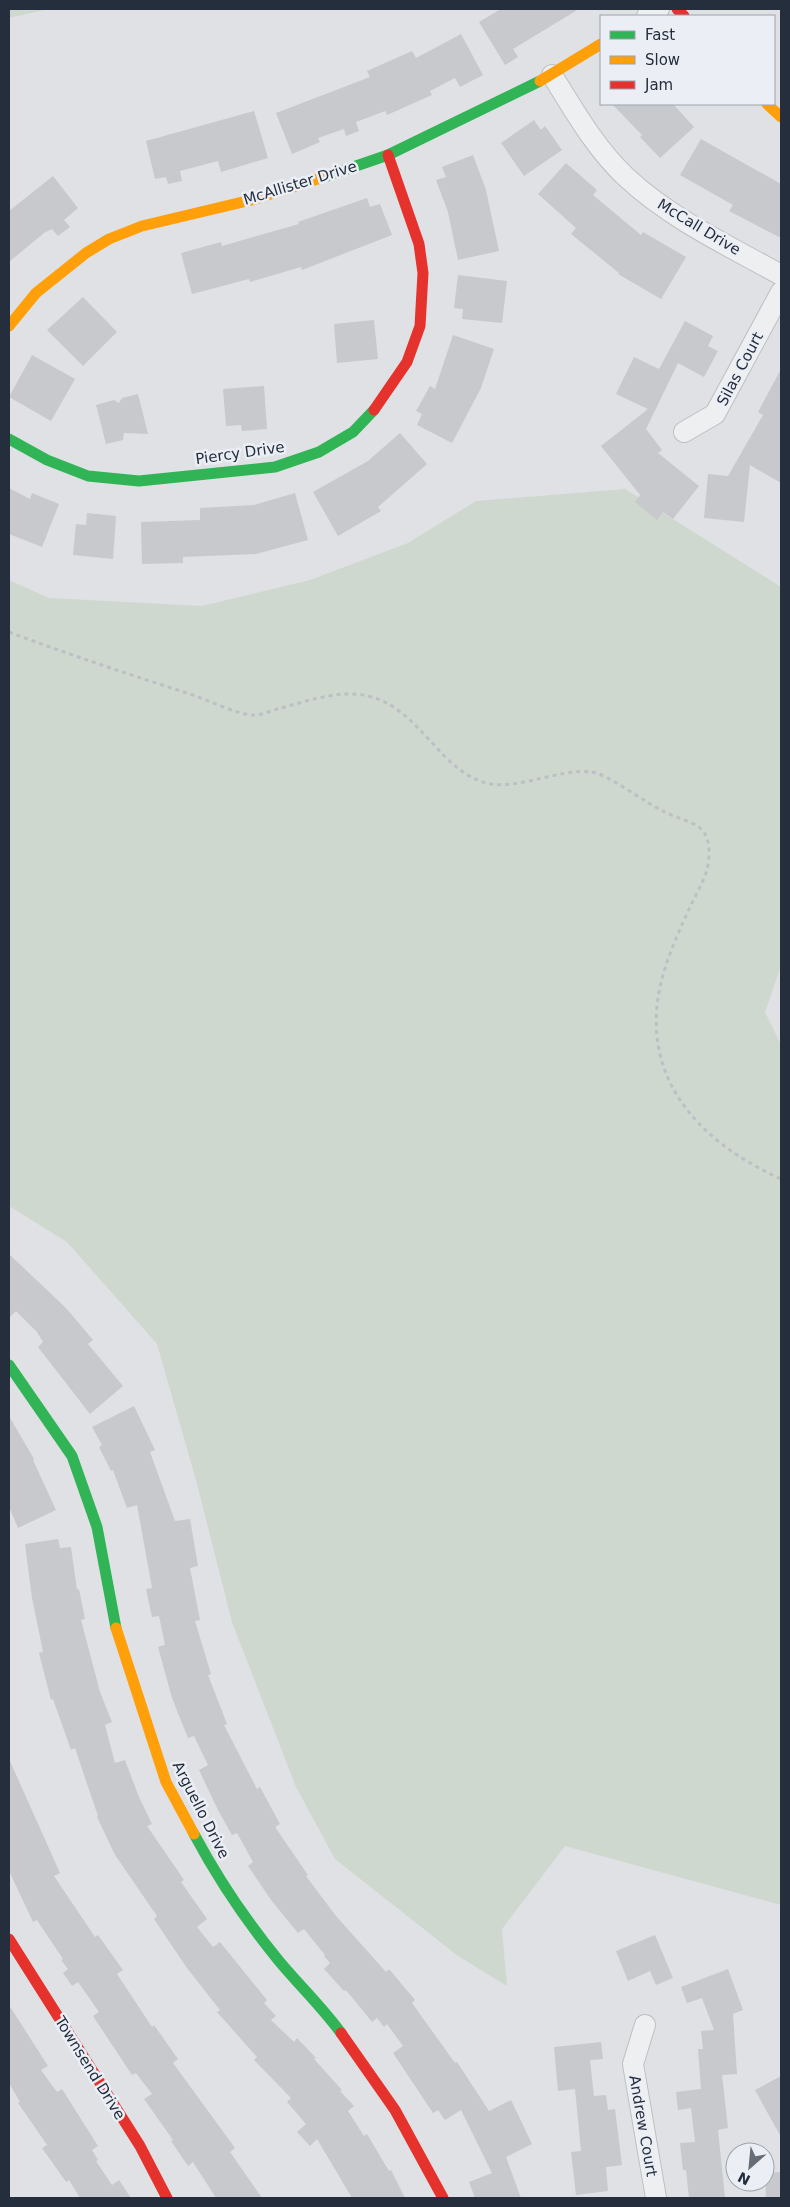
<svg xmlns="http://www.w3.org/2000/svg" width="790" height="2207" viewBox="0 0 790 2207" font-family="'DejaVu Sans',sans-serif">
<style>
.grass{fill:#cfd8cf}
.building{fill:#c7c9cc}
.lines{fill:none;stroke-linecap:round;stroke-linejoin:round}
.street-casing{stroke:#bdbfc2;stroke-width:22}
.path{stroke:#bebfc4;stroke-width:3;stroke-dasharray:4 4;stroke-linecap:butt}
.street{stroke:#eeeff1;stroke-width:20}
.fast{stroke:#30b455;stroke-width:11}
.slow{stroke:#ff9f0a;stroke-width:11}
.jam{stroke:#e5322d;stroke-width:11}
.labels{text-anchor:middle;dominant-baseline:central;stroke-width:5;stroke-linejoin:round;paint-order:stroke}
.street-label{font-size:15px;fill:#252e3d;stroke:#ebeff5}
</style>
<rect width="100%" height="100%" fill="#dfe1e4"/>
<path class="grass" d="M9,9h39l-39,9z
M625,489l156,98v379l-16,46 16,33v860l-216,-59 -63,83 5,57 -49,-30 -123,-97 -39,-72 -64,-165 -36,-142 -39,-136 -90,-102 -58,-36v-626l40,18 153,8 108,-26 98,-37 68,-42z"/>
<path class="building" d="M501,9h78l-66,40 5,8 -13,8 -26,-43z
M461,34l22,41 -23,12 -5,-9 -25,13 2,4 -45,20 -2,-4 -29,11 3,9 -13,5 -2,-7 -26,9 2,4 -28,12 -16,-41 94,-36 -3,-6 45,-20 4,7z
M612,104h61l21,23 -34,31 -20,-21 2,-2z
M254,111l14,47 -47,14 -3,-11 -38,10 2,10 -14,3 -2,-7 -11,2 -9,-38z
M534,120l7,10 4,-4 17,24 -38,26 -23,-33z
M701,139l80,45v54l-52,-27 4,-6 -53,-30z
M473,155l13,35 13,61 -41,9 -10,-48 -12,-32 10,-3 -4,-10z
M566,163l31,27 -4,5 48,40 2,-3 43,25 -25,42 -43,-25 1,-1 -48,-39 5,-6 -38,-34z
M53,176l25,32 -14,12 6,7 -12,9 -6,-7 -8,4 -35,29v-51z
M367,198l3,9 10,-3 12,31 -90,35 -1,-3 -51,15 -1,-3 -57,15 -11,-41 40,-11 1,4 77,-22 -1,-2z
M458,275l49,6 -5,42 -40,-4 1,-10 -9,-1z
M83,297l34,35 -34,34 -36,-36z
M374,320l4,39 -41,4 -3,-39z
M685,321l28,15 -5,10 10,5 -14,26 -26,-14 -32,66 16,21 -4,3 41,33 -26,33 -10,-7 -6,8 -22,-18 5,-7 -39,-49 47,-37 -32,-15 18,-37 25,12z
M453,335l41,14 -13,39 -29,55 -35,-18 5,-11 -6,-3 14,-25 5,3z
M32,355l43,24 -24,42 -42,-24z
M781,369v114l-31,-18 -6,57 -40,-4 4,-44 20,2 35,-61 -5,-3z
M264,386l3,43 -25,2 -1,-6 -15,1 -3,-37z
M138,394l10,40 -24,-1 -1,7 -17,4 -10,-39 18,-5 5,3 3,-5z
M400,433l27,31 -49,43 3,4 -43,25 -25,-44 55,-31z
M9,488l21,11 2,-6 27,11 -17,43 -33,-13z
M295,493l13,47 -52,14 -73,3v6l-41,1 -1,-42 59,-2v-12l54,-3z
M87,513l29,3 -3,43 -40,-4 3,-31 10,1z
M9,1254l57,54 27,32 -5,4 35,42 -33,28 -52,-67 5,-5 -6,-10 -21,-21 -7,7z
M134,1406l21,44 -5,2 25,69 15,-2 8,47 -8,2 10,52 -5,1 16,53 -3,1 19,49 -3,1 33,64 3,-2 20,37 -5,3 33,48 -2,1 30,40 50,56 3,-3 26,31 -3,3 43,60 2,-1 32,49 22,-11 21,44 -26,13 15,41h-46l-6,-16 23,-9 -31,-63 -16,10 -7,-10 -5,3 -40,-60 10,-7 -16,-22 -3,3 -7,-9 -5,4 -26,-32 -2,1 -20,-22 6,-6 -6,-7 1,-1 -21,-26 -6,4 -27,-33 -23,-34 5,-4 -16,-29 -5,2 -14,-25 -19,-40 9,-5 -14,-29 -6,2 -16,-40 -14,-51 7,-2 -6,-29 -7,1 -6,-28 6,-1 -15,-83 -10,3 -14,-38 -2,1 -12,-24 3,-2 -10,-18z
M9,1416l25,43 -1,1 23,50 -38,18 -9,-21z
M58,1539l2,9 11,-1 6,43 2,-1 6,30 -4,1 19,72 12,30 -7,3 10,38 10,-3 14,37 13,27 -5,2 37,54 -3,2 26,37 -10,8 16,20 7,-5 47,58 -3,3 12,13 -5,4 23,22 3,-4 19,20 -2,1 28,31 -2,1 14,15 -6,5 16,25 3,-2 22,37 2,-1 14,28h-53l-35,-59 -7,7 -13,-14 9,-8 -19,-22 4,-4 -37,-38 3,-3 -40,-45 3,-2 -33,-42 -33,-49 3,-3 -42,-61 -18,-38 1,-1 -23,-68 -4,2 -18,-51 -2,1 -12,-47 4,-1 -11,-54 -7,-54z
M9,1759l51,114 -6,3 41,61 3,-2 25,35 -6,4 35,53 2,-2 24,34 -5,4 62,85 -5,4 32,46h-46l-23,-36 -5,4 -17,-25 2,-1 -29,-41 8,-5 -16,-21 -4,2 -39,-59 6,-4 -21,-30 -6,4 -9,-13 5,-4 -7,-9 2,-1 -26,-39 -4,2 -24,-51z
M655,1935l18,43 -17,7 -6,-14 -22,10 -12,-30z
M728,1969l15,41 -10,4 4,60 -15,1 6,53 -10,2 7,68h-36l-3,-28h-3l-3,-27 15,-1 -4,-34 -13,2 -2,-18 25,-3 -3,-40h5l-2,-18 13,-1 -12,-32 -15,5 -6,-16z
M9,2005l39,61 -7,4 16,22 5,-3 36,57 -6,4 6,10 -2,1 16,24 7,-5 12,18h-51l-11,-18 -3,2 -24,-34 5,-3 -29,-42 2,-1 -11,-19z
M601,2042l2,17 -13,1 4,36 12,-1 2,15 7,-1 7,56 -16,2 2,24 -32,4 -5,-43 10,-1 -6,-62 -17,2 -4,-44z
M781,2076v61l-26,-47z
M781,2172v26h-15l-1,-25z"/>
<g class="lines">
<g class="street-casing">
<path id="street" d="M647,16l12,-7
M552,75c22,35 43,73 74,102 45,42 101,68 155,98
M684,432l31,-18 66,-122
M645,2025l-12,39 23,134"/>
</g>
<path class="path" d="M9,632c61,23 122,43 184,63 15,5 47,21 62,20 7,0 15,-4 22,-6 32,-8 66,-22 98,-11 46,15 66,73 111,85 30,8 74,-15 105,-11 16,1 54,31 72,39 10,6 29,10 37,17 12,10 10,32 6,45 -4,11 -10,22 -15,32 -9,19 -18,39 -25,60 -34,103 25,173 115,214"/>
<use href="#street" class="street"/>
<path class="fast" d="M324,177l64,-22 152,-74
M9,439l38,21 41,16 51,5 136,-14 44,-15 34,-20 21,-22
M9,1365l63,91 25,71 19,101
M194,1834c24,45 53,88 85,127 20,24 43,46 62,72"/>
<path class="slow" d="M540,81l61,-37
M767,104l14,13
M9,326l27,-33 50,-40 23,-14 33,-13 113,-27 69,-22
M116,1628l50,154 28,52"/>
<path class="jam" d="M677,9l7,7
M374,410l33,-48 13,-36 3,-53 -4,-29 -31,-89
M9,1939l131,207 27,52
M341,2033l54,77 48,88"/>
</g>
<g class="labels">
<g class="street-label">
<text transform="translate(300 183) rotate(-17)">McAllister Drive</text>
<text transform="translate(699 227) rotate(31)">McCall Drive</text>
<text transform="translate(740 369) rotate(-62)">Silas Court</text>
<text transform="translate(240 453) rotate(-8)">Piercy Drive</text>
<text transform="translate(201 1810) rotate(63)">Arguello Drive</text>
<text transform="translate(90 2068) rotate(58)">Townsend Drive</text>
<text transform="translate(643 2126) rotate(80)">Andrew Court</text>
</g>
</g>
<rect width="790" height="2207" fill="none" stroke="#252e3d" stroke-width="20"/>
<rect x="600" y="15" width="175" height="90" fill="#ebeff5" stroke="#9ca2ab"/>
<rect x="610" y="31" width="25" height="8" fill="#30b455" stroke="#9ca2ab"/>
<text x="645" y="40" font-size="15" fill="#252e3d">Fast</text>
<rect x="610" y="56" width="25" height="8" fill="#ff9f0a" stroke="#9ca2ab"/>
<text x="645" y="65" font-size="15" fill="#252e3d">Slow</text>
<rect x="610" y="81" width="25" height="8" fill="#e5322d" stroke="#9ca2ab"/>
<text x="645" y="90" font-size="15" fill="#252e3d">Jam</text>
<g transform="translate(750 2167) rotate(207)"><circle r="24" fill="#ebeff5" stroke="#9ca2ab"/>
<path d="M0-4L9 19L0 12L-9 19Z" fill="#666d77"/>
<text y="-8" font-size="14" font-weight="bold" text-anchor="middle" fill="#252e3d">N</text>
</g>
</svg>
